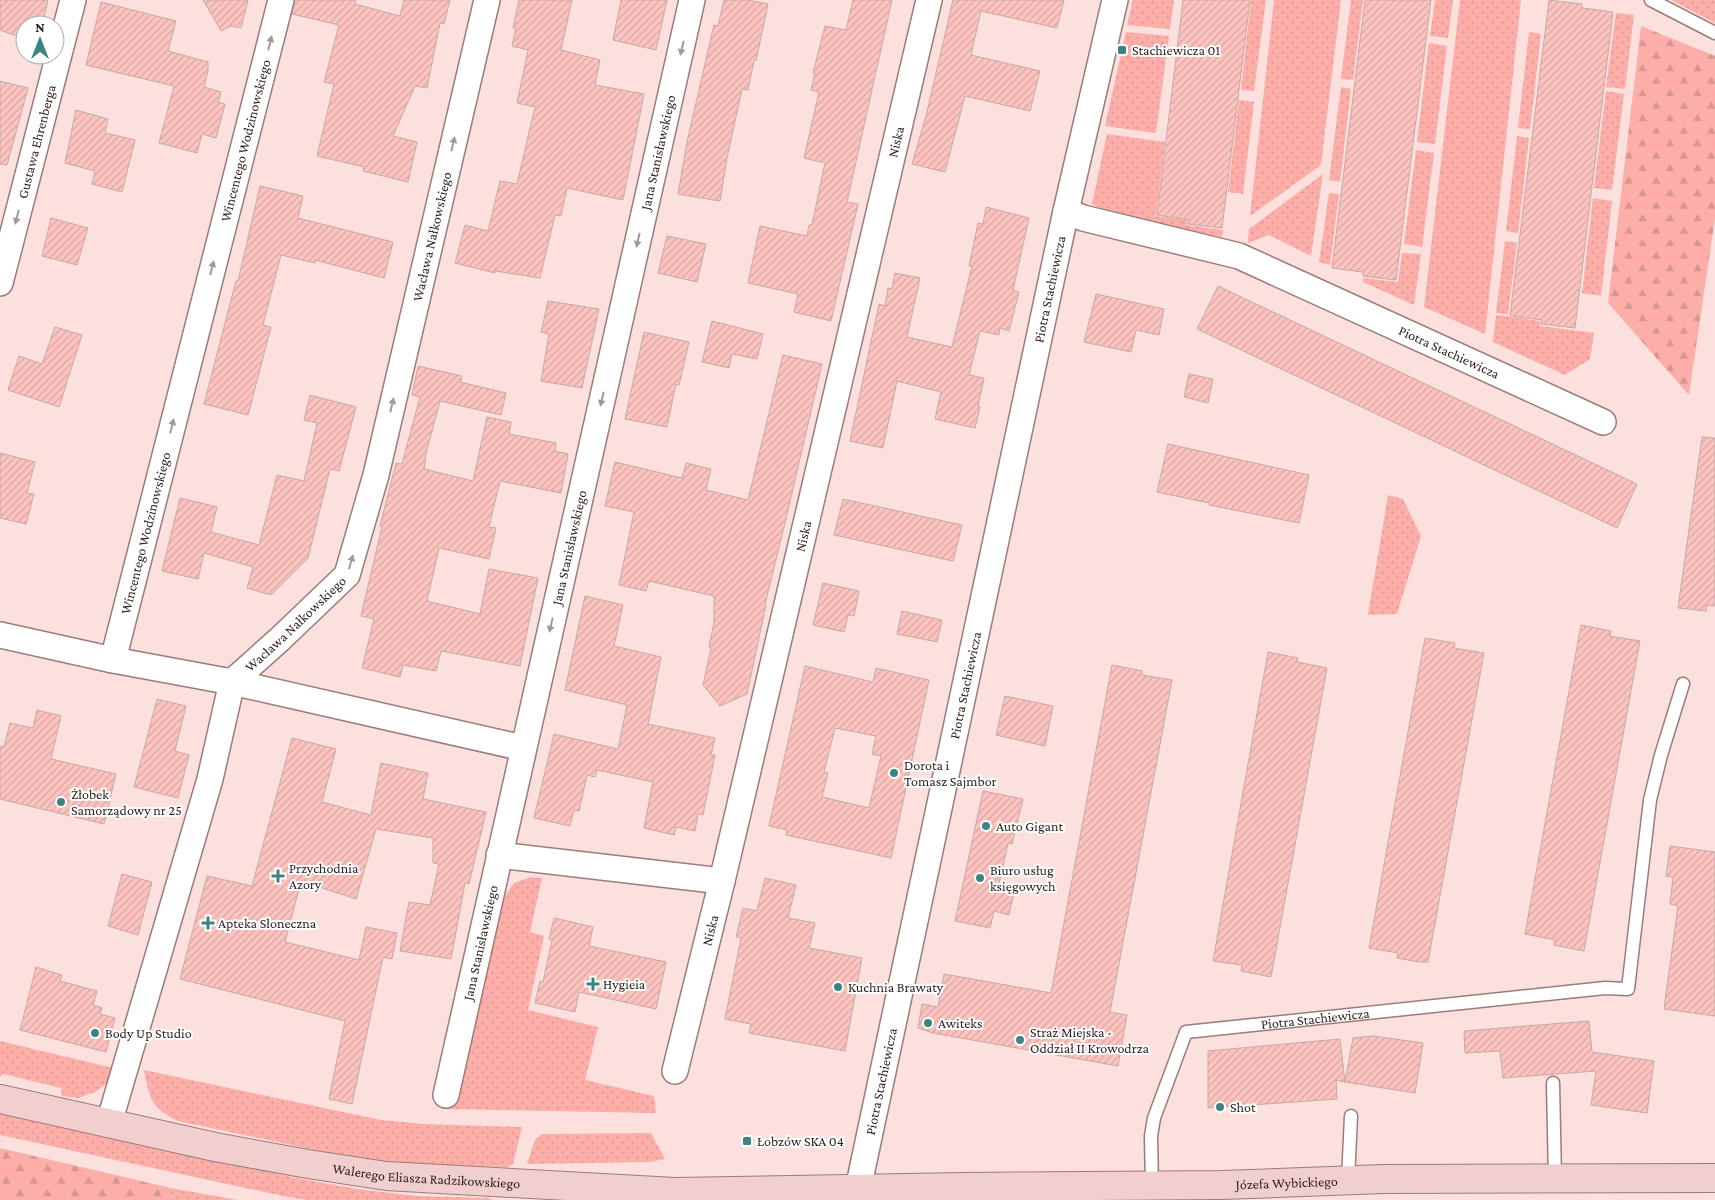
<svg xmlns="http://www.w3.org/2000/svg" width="1715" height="1200" viewBox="0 0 1715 1200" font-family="'Crimson Pro',serif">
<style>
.green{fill:url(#green-dots)}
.forest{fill:url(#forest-firs)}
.building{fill:url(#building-hatch);stroke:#c8a8a6;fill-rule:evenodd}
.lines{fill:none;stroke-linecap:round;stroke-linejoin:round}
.lane-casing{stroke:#9a7c7a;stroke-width:15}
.street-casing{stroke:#9a7c7a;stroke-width:28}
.secondary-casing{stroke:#9a7c7a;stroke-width:30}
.lane{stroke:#fff;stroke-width:12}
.street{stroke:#fff;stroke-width:25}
.secondary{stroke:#f2cfcf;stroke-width:28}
.oneway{fill:#a09a9a}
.poi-dot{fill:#3c8481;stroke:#fff;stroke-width:2}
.labels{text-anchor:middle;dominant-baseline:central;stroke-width:4;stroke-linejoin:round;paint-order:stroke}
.poi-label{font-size:14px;fill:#2b1f1e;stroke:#fff;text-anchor:start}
.street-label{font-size:14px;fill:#2b1f1e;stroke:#fff}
</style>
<defs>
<pattern id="green-dots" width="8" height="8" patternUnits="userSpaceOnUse" patternTransform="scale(1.25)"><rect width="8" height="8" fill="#fdaea9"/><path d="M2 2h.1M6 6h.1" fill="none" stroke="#d99591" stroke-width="1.8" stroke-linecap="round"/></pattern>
<pattern id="forest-firs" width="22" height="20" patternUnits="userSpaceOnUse" patternTransform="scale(1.25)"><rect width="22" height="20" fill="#fdaea9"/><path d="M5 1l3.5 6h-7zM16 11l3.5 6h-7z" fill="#d99591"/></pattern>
<pattern id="building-hatch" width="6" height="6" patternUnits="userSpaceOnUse" patternTransform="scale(1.25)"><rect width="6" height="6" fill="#fcc3bf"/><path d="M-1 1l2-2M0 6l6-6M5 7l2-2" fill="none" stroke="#d8a7a4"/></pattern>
</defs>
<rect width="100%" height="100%" fill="#fbe0de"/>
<path class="green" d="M1133,0h41l-4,29 -43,-4z
M1251,0h15l-12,91 -13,-1z
M1274,0h67l-20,165 -71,51z
M1351,0h12l-10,80 -12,-1z
M1435,0h18l-5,38 -18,-2z
M1460,0h61l-36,334 -61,-27z
M1671,0h44v23z
M1616,13l18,2 -9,74 -19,-2z
M1126,32l43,4 -13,97 -51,-7z
M1529,32l12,2 -11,95 -12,-1z
M1429,43l18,3 -12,98 -18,-2z
M1341,87l10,2 -11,93 -11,-2z
M1606,91l18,3 -12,96 -18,-2z
M1239,100l15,2 -11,92 -15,-2z
M1107,134l58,8 -9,74 31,4v5l36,5 -1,7 -110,-23 -20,-10z
M1517,136l12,2 -11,95 -12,-2z
M1416,150l18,3 -12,94 -18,-3z
M1323,174l-12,82 -42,-21 -21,8 1,-14z
M1329,193l10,1 -9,71 -11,-3z
M1593,198l19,3 -11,95 -19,-3z
M1505,241l12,2 -9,71 -12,-1z
M1402,253l19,1 -7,51 -51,-23v-4l35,4z
M1496,315l44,6v5l54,7 -4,26 -25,16 -72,-33z
M1388,495l15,4 18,37 -24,78 -29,1z
M531,877l11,1 -12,54 14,4 -16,74 70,17 -13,53 69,16 2,17 -214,-4v-11l60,-198 12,-17z
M0,1041l113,27 -7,16 -11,8 -17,6 -16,-2 -1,-8 -58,-14 -3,3z
M144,1070l237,50 42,4 99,3 -9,37 -6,3 -106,-3 -53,-7 -170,-36c-27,-13 -29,-23 -34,-51z
M0,1114l291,63 66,12 60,7 71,2 5,2h-187l-23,-4 -283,-61z
M651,1133l14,26 -15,3 -123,2 8,-24 7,-6z
M171,1188l66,12h-66z"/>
<path class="forest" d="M1641,26l74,30v162l-26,177 -81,-92z
M0,1148l171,40v12h-171z"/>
<path class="building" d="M0,0h48l-6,25h-17v14l-25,-9z
M203,0h45l-7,28 -10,-2 -10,5z
M295,0h61l-1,4 45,12 4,-16h46l-6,24 -4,-1 -13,65 -12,-2 -22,50 24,6 -9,40 -45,-11 1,-4 -47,-11 17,-72 -10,-2 15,-57 -47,-11z
M519,0h53l-11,50 39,10 -5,25 49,9 -21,106 -56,-12 -6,28 -6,-1 -15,63 -45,-7v2l-40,-10 10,-38 23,6 12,-50 17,3 18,-77 -18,-4 11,-53 -16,-4 4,-18h-3z
M621,0h46l-11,50 -43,-10z
M724,0h24l20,4 -12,57 -2,-1 -6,30 -6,-1 -15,69 -7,43 -42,-7 9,-52 27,-117 4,1z
M853,0h39l-45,202 11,2 -27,117 -37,-9 4,-18 -50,-11 12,-57 47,10 2,-11h3l13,-62 -21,-5 15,-66 -8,-2 4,-17h-2l12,-47 21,4z
M953,0h111l-7,28 -76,-17 -10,44 69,16 -10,40 -65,-15 -20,76 -33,-8 14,-48z
M1183,0h67l-28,228 -34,-4 1,-4 -32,-5z
M1365,0h66l-35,280 -33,-4v-4l-31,-4z
M1549,0l33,4v4l31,4 -38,316 -34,-4 1,-4 -32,-4z
M101,2l75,19 -8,30 40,11v9l-4,16 17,5 -3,10 7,2 -9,34 -14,-4 -5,19 -38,-10 15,-57 -88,-21z
M0,81l28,7 -21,77 -7,-1z
M76,110l32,9 -3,14 30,7 -13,52 -30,-8 3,-13 -30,-8z
M260,186l43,10 -5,22 95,24 -9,36 -69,-18v3l-34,-8 -18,70 8,2 -23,88 -44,-11 32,-123h2z
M986,207l43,11 -16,72 6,2 -10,39 -9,-3 -1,7 -19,-4 -11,44 15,3 -6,28 2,1 -5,21 -40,-9 6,-27 -44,-11 -14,67 -33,-7 29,-137 6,2 3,-18 4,1 3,-16 25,5 -13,59 45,10 20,-81h-3l9,-43 5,1z
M51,218l37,10 -11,37 -35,-9z
M667,236l39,8 -9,38 -39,-9z
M1218,286l419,198 -20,44 -420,-199z
M1096,294l68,15 -5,26 -23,-5 -5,22 -47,-10z
M548,301l51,8 -17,79 -41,-7 8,-47 -8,-2z
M712,321l51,13 -6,25 -25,-5 -3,14 -27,-6z
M55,327l27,8 -23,72 -51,-17 11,-34 23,8z
M644,332l45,10 -10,43 -3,-1 -9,43 -42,-8z
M783,355l39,9 -37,159 -20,81 1,1 -19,89 -27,12 -17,-21 8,-37 -2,-1 5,-24v-27l-65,-15 -3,10 -27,-6 15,-73 -29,-6 10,-44 67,16 4,-15 25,6 -5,21 42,10z
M418,366l44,10 -2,6 46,11 -5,22 -61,-14 -15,56h1l-2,12 49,12 14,-64 24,5 -2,12 47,9 -1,8 13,3 -7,39 -61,-12 -11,46 7,1 -7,31 -50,-11 -12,53 53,13 9,-45 49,9 -18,88 -79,-15 -5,20 -33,-6 -3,12 -38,-9 12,-49 -13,-3 21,-89 -2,-1 16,-63 6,1 18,-67 -8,-2z
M1189,374l24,5 -5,24 -24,-6z
M310,395l46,12 -17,64 -9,-2 -22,89 -37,37 -24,-7 6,-21 -49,-14 -6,26 -36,-8 18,-73 37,9 -6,25 48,13 18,-70 27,6 13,-58 -13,-3z
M1702,437l13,1v168l-8,-1 -1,6 -28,-3z
M1168,444l141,31 -10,48 -90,-18v-2l-52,-11z
M0,453l35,9 -8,31 7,1 -8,30 -26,-6z
M843,499l119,26 -9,36 -119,-26z
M823,583l36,8 -5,25 -6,-1 -4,17 -31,-7z
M585,596l38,9 -9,41 47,11 -13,67 67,14 -4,17h4l-12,60 -5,-1 -3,17 -19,-4 -2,8 -30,-7 9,-46 -56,-12 -2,7 -8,-2 -8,36 -5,-1 -4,16 -36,-8 20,-84 64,15 9,-44 -62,-15z
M902,611l40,9 -5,22 -40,-8z
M1581,625l30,6 -1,5 30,5 -56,310 -30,-6 1,-5 -30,-6z
M1425,638l30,5 -1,5 30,5 -56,309h-9l-22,-4 1,-5 -29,-5z
M1268,652l30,6 -1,4 30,6 -56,309 -30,-6 1,-6 -29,-4z
M1112,665l30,6v4l30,5 -62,332 17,3 -9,51 -185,-33 -15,-5 4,-24 16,3 6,-33 107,19z
M805,666l68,16 3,-14 53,12 -38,178 -105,-23 1,-5 -18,-4zM835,728l41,8 -4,18 9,2 -12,52 -47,-11 6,-24 -4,-1z
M1005,696l48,10 -8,40 -49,-11z
M157,699l29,7 -11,45 14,4 -11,43 -44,-11z
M37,710l24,6 -10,43 65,15 -12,50 -104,-25v-53l4,1 6,-24 23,5z
M292,738l44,11 -14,53 49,13 10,-52 47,10 -5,26 63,13 -17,72 -4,-1 -14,76 -51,-8 9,-49 21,3 9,-41 -6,-1v-25l-57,-9 -20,70 -55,-18 -16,61 74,18 7,-33 31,6 -5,26 -9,-2 -31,147 -23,-5 16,-78 -165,-42 27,-103 45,10z
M983,791l40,8 -11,45 -4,-1 -10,45 16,4 -5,23 -15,-4 -4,17 -35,-7z
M1670,846l45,6v164l-51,-7 14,-103 -8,-2 3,-27 -7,-1z
M122,874l30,8 -14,53 -30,-9z
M765,878l31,7 -8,33 27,5 -6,25 53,10 -17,93 -96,-18 2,-9 -26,-5 16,-81 -5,-1 7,-29 14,3z
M554,918l39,9 -4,19 77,16 -10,47 -77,-17 -4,20 -40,-9 5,-22 3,1 9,-42 -3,-1z
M36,967l26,8 -2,6 37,10 -4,14 9,3 -2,6 15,4 -9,34 -86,-22z
M1589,1021l3,31 62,9 -7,52 -56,-8 5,-34 -93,7 -3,-27 -35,2 -1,-22z
M1373,1036l50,7 -8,50 -70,-11 8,-44z
M1340,1039l5,43 -9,-2 1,19 -129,9v-57z"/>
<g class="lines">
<g class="lane-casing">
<g id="lane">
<path d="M1651,0l64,33"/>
<path d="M1553,1083l2,96"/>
<path d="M1348,1180l3,-64"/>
<path id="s1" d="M1152,1186l-1,-50 3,-18 32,-86 419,-44 23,1 22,-189 11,-45 22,-71"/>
</g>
</g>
<g class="street-casing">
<g id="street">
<path id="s2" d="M1066,211l17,7 156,38 364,166"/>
<path id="s3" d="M0,283l73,-283"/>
<path d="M0,635l113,25 119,22 291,66"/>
<path id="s4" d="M113,660l168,-660"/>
<path d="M499,855l223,26"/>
<path id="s5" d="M675,1071l47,-190 207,-881"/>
<path id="s6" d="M446,1095l246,-1095"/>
<path id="s7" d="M109,1123l101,-344 22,-97 48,-43 67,-64 29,-100 111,-475"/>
<path id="s8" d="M858,1189l208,-978 49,-211"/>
</g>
</g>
<g class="secondary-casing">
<g id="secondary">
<path id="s9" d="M0,1099l215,48 93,17 78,12 289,16 288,-5 259,-2 161,-6 332,-1"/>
</g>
</g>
<use href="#lane" class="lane"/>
<use href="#street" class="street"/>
<use href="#secondary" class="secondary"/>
</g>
<defs><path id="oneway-solid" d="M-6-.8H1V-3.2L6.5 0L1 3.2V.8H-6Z" transform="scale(1.25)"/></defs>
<g class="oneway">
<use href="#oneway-solid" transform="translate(270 43) rotate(-76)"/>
<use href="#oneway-solid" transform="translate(682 48) rotate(103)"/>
<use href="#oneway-solid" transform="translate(453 144) rotate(-77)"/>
<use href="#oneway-solid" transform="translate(17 217) rotate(104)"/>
<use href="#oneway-solid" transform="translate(638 240) rotate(103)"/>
<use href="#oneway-solid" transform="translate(212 268) rotate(-76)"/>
<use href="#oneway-solid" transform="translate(602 399) rotate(103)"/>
<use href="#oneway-solid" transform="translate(392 405) rotate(-77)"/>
<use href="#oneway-solid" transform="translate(172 426) rotate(-76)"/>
<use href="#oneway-solid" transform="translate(351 562) rotate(-74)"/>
<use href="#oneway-solid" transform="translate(551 625) rotate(103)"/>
</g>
<g class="poi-dot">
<rect x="1117" y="45" width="10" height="10" rx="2.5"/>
<circle cx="894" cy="773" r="5"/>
<circle cx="61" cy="802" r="5"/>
<circle cx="986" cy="826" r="5"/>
<path d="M275.5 868.5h5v5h5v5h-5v5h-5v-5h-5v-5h5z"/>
<circle cx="980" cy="878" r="5"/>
<path d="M205.5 915.5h5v5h5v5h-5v5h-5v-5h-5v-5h5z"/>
<path d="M590.5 976.5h5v5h5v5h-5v5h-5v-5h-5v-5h5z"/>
<circle cx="838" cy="987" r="5"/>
<circle cx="928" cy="1023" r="5"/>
<circle cx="95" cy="1033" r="5"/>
<circle cx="1020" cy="1040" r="5"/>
<circle cx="1220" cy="1107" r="5"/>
<rect x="742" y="1136" width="10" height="10" rx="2.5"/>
</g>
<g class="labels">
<g class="poi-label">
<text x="1132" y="50">Stachiewicza 01</text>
<text x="904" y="765">Dorota i<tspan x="904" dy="16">Tomasz Sajmbor</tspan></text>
<text x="71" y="794">Żłobek<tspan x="71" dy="16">Samorządowy nr 25</tspan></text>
<text x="996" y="826">Auto Gigant</text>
<text x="289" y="868">Przychodnia<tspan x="289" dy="16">Azory</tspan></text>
<text x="990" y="870">Biuro usług<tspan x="990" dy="16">księgowych</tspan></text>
<text x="218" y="923">Apteka Słoneczna</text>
<text x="603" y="984">Hygieia</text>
<text x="848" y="987">Kuchnia Brawaty</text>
<text x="938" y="1023">Awiteks</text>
<text x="1030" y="1032">Straż Miejska -<tspan x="1030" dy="16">Oddział II Krowodrza</tspan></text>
<text x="105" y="1033">Body Up Studio</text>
<text x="1230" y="1107">Shot</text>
<text x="757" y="1141">Łobzów SKA 04</text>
</g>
<g class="street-label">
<text stroke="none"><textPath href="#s3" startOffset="146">Gustawa Ehrenberga</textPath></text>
<text stroke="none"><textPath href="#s4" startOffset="536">Wincentego Wodzinowskiego</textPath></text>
<text stroke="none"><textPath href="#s5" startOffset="955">Niska</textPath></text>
<text stroke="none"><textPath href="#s6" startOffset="966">Jana Stanisławskiego</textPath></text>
<text stroke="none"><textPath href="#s7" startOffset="964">Wacława Nałkowskiego</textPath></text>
<text stroke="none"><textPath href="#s8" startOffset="920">Piotra Stachiewicza</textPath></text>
<text stroke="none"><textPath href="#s2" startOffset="410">Piotra Stachiewicza</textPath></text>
<text stroke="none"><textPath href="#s4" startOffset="131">Wincentego Wodzinowskiego</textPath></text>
<text stroke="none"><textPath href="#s5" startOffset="550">Niska</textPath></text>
<text stroke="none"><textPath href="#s6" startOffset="561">Jana Stanisławskiego</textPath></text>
<text stroke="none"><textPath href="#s7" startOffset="544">Wacława Nałkowskiego</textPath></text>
<text stroke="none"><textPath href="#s8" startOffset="515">Piotra Stachiewicza</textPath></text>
<text stroke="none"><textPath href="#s5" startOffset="145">Niska</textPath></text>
<text stroke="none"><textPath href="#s6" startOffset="156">Jana Stanisławskiego</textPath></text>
<text stroke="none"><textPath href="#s1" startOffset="290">Piotra Stachiewicza</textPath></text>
<text stroke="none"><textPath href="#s8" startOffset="110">Piotra Stachiewicza</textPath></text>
<text stroke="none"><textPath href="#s9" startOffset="434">Walerego Eliasza Radzikowskiego</textPath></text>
<text stroke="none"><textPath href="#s9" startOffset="1295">Józefa Wybickiego</textPath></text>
</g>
</g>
<g transform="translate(40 40)"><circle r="24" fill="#ffffff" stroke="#aaa5a5"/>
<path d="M0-4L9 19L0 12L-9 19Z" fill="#3c8481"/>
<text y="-8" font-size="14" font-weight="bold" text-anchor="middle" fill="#2b1f1e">N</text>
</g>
</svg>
